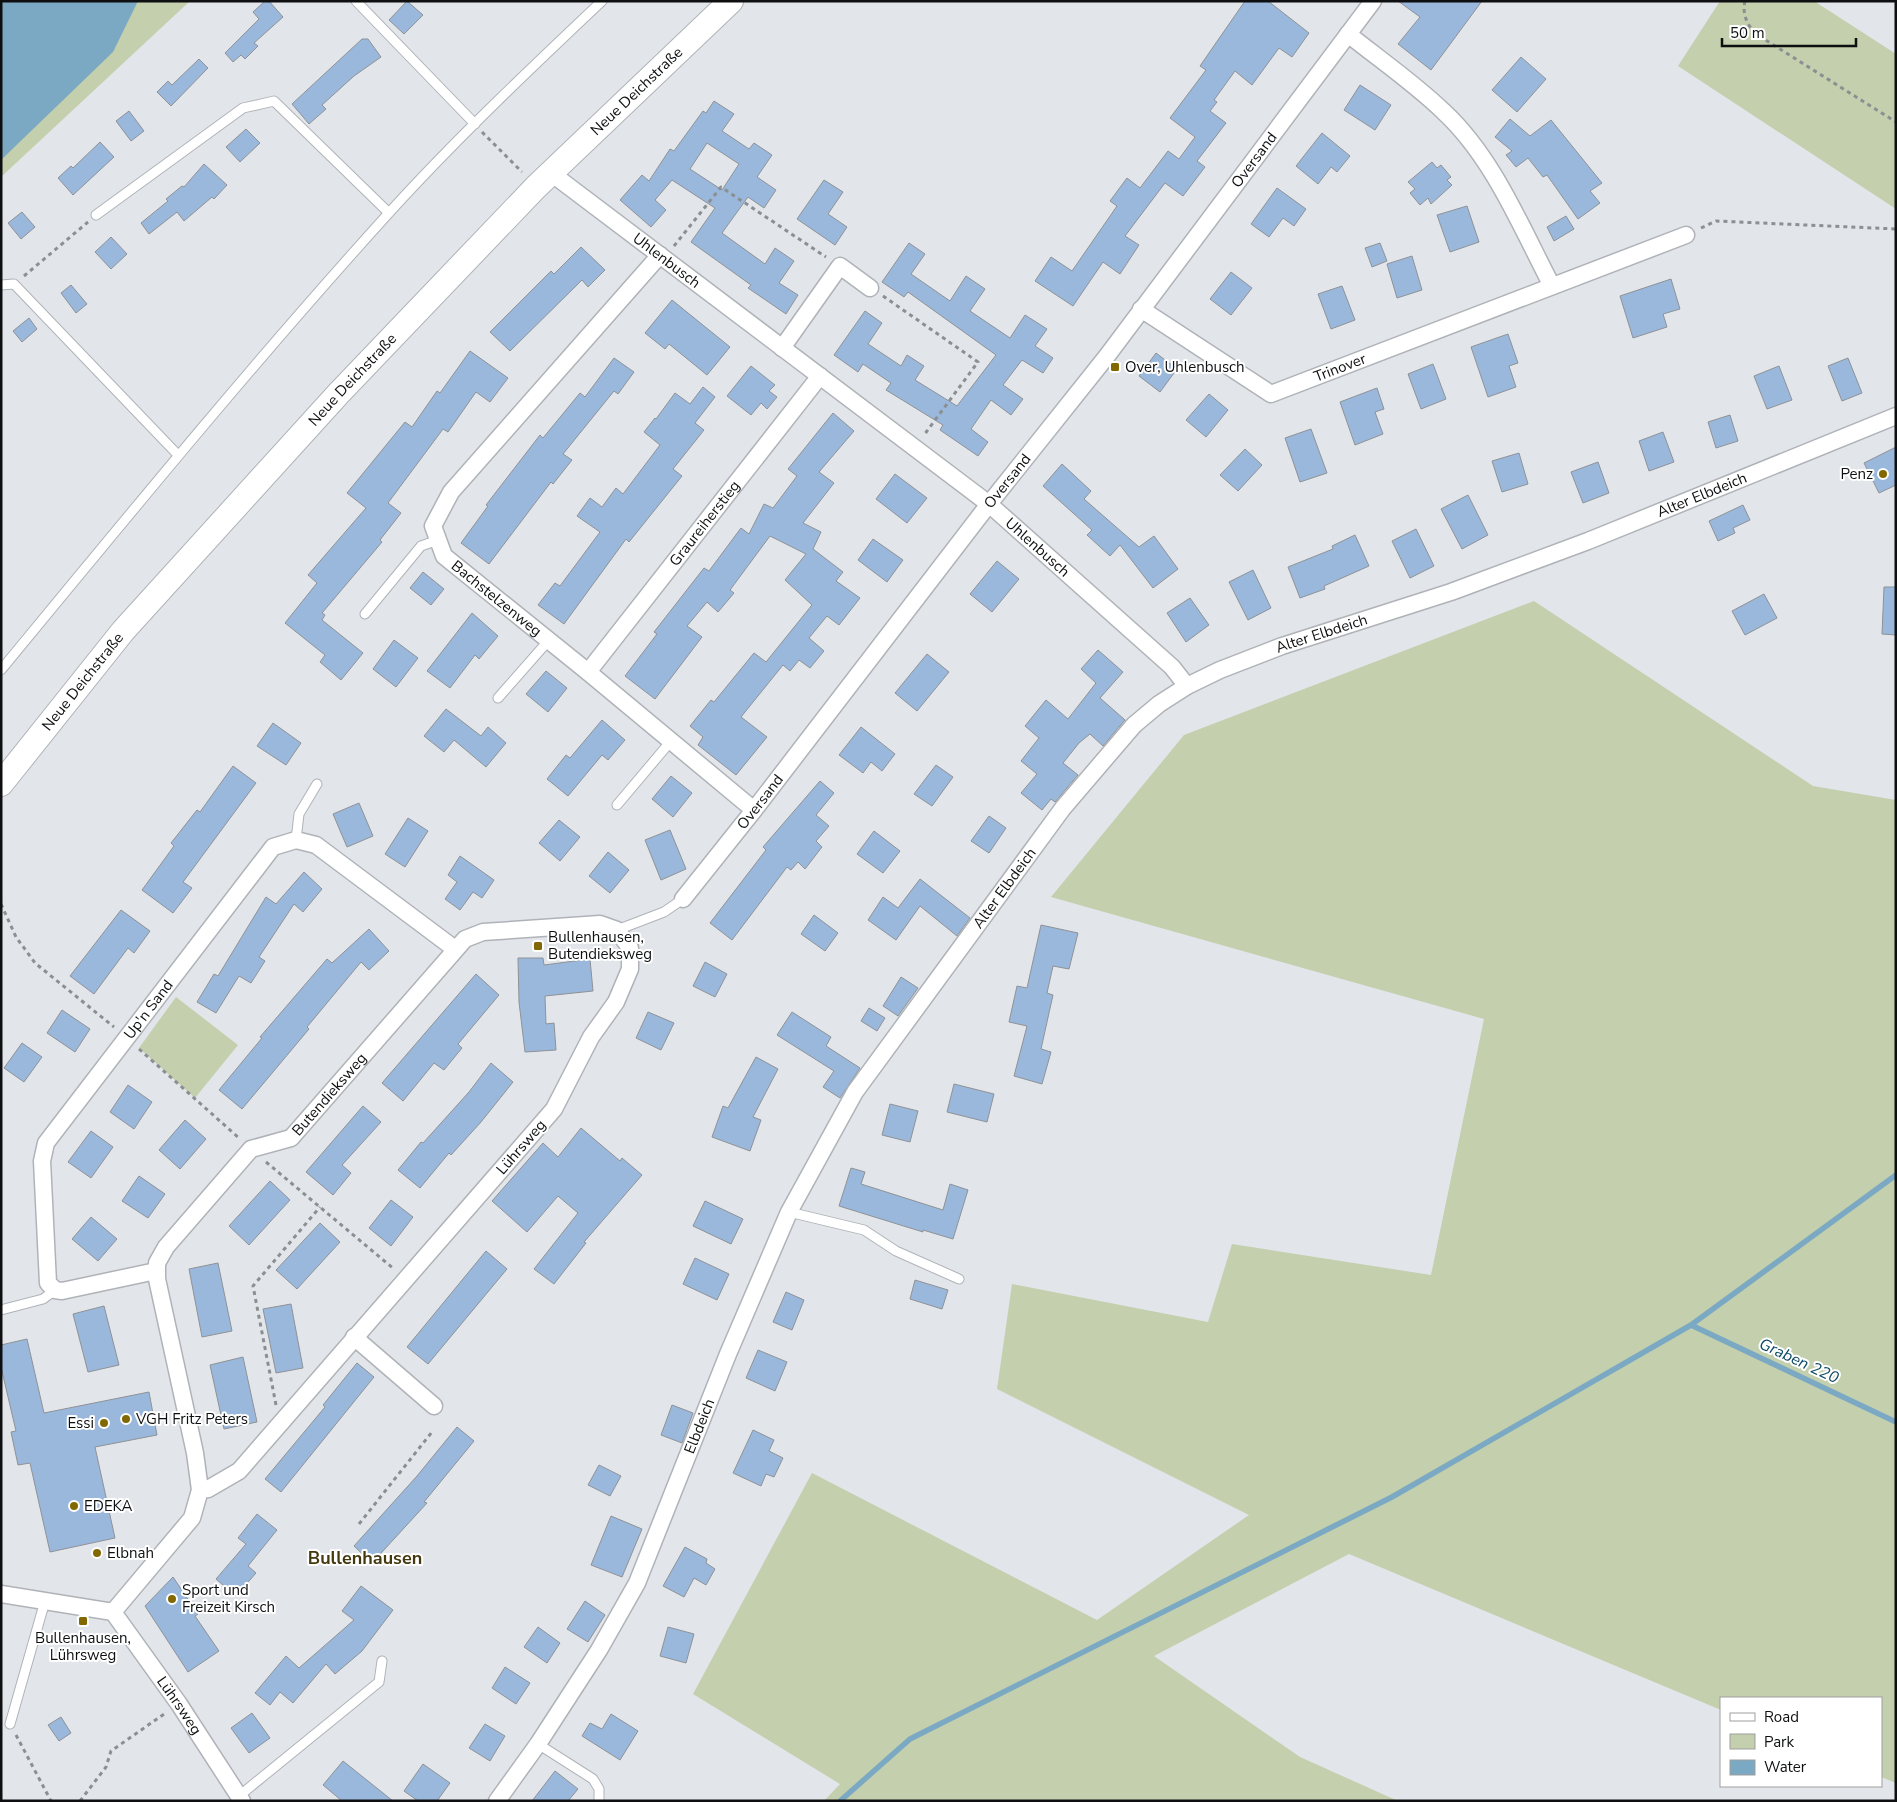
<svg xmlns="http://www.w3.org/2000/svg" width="1897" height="1802" viewBox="0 0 1897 1802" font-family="'Nunito Sans',sans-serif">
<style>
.green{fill:#c3cfad}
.water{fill:#7ba9c3}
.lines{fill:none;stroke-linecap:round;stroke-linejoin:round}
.stream{stroke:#7ba9c3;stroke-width:5.5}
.building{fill:#99b8dc;stroke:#8f9296;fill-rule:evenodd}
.lane-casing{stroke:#afb3b8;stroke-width:11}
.street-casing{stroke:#afb3b8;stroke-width:19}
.secondary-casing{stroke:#afb3b8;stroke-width:26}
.path{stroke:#8c8f91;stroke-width:3;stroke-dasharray:4 4;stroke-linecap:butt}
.lane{stroke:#fff;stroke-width:9}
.street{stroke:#fff;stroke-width:16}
.secondary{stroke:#fff;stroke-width:24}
.poi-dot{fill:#816800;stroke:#fff;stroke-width:2}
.labels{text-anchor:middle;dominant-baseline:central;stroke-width:4;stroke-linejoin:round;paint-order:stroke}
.street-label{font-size:15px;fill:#0e0f10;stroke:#fff}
.poi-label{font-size:15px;fill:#0e0f10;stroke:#fff;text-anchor:start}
.water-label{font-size:16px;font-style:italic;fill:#0e4a65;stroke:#fff}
.quarter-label{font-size:18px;font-weight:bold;fill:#44380e;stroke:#fff}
</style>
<rect width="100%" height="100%" fill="#e2e6ea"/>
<path class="green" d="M1,1h189l-189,176z
M1720,1h94l82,53v155l-218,-143z
M1534,601l279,185 83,14v983l-15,-6v-79h-160v12l-372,-156 -195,102 146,101 98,44h-574l16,-17 -147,-90 119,-221 285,147 152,-105 -252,-126 15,-105 196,38 24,-78 199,31 53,-256 -433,-122 133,-162z
M176,997l62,48 -43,53 -56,-50z"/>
<path class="water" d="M1,1h137l-25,51 -112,108z"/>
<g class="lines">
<path class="stream" d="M1691,1325l205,97
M840,1801l70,-62 482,-242 299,-172 205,-150"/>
</g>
<path class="building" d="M265,1h4l14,16 -29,26 4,3 -13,13 -4,-4 -8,7 -8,-9 34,-34 -6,-7z
M407,1l16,14 -19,19 -15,-14z
M1245,1h23l41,32 -17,24 -13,-9 -27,37 -17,-14 -21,29 3,2 -7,9 16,12 -29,38 8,6 -22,29 -18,-13 -40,53 14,9 -19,29 -17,-12 -30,44 -38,-25 16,-24 21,14 45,-65 -7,-5 17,-23 13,10 28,-37 11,8 16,-22 -25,-19 36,-48 -6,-4z
M1398,1h84l-51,69 -33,-26 22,-27z
M362,39h6l13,18 -27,19 -32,29 4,4 -17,15 -17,-20z
M1521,57l25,22 -29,33 -25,-22z
M199,59l9,9 -37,38 -14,-14 11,-11 4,4z
M1360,85l31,20 -16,25 -31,-20z
M714,101l20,13 -12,17 27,18 5,-6 18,12 -15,22 19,13 -12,18 -16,-11 -26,36 43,31 10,-16 19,13 -15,22 19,12 -12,19 -38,-26 3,-3 -60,-43 24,-34 -43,-28 -17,20 11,10 -15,17 -31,-27 22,-25 7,6 21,-32 4,2 29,-40 3,2zM707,143l32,21 -17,26 -32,-21z
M129,111l15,20 -13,10 -15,-20z
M1510,119l20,17 21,-16 51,63 -12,8 10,12 -22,16 -31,-44 -4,2 -15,-19 -12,9 -10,-12 6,-4 -17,-14z
M246,129l14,14 -20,19 -14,-15z
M1322,133l28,23 -13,16 -6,-5 -13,17 -22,-18z
M100,142l14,15 -41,38 -15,-17 13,-12 2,2z
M1432,162l5,6 4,-3 10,12 -4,3 5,5 -21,19 -3,-6 -8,7 -10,-12 5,-4 -7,-7z
M204,164l23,21 -13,14 -2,-2 -28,24 -7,-9 -28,22 -8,-11 27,-22 -2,-2 16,-13 2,1z
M824,180l19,12 -15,22 19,13 -12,18 -38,-26z
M1277,188l29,21 -12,17 -11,-8 -14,19 -18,-13z
M1467,206l12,36 -29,10 -13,-37z
M22,212l13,15 -14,12 -13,-16z
M1566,216l8,13 -20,12 -7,-14z
M111,237l16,17 -16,15 -16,-17z
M909,243l16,11 -14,20 39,27 16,-25 19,13 -15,22 40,27 15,-23 22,14 -12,17 18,12 -10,15 -21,-13 -19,25 20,14 -12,16 -20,-15 -20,29 17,13 -10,14 -38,-26 3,-5 -57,-35 5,-7 -28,-19 -5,8 -24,-17 31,-44 17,12 -14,21 33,22 6,-11 17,11 -9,14 42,26 39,-51 -88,-63 -4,5 -22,-15z
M1380,243l7,18 -15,6 -7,-19z
M581,247l24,23 -17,17 -6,-7 -72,71 -20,-19 61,-61 3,3z
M1412,256l10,34 -25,8 -10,-34z
M1231,272l21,16 -21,27 -21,-16z
M1671,279l9,30 -17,5 4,13 -34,11 -13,-42z
M71,285l16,19 -11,9 -15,-20z
M1342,286l13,34 -24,9 -13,-35z
M672,300l58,47 -23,28 -38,-31 -4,5 -20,-16z
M29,318l8,11 -15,13 -9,-11z
M1508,334l10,29 -9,3 7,21 -28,10 -17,-50z
M470,351l38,27 -18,24 -14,-10 -28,40 -5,-3 -55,74 13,10 -21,27 2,2 -60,71 3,2 -3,5 41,33 -22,27 -21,-18 5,-7 -40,-32 32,-40 -9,-8 58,-67 -19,-15 58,-71 7,5 25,-36 3,2z
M1156,353l21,16 -17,23 -21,-16z
M614,358l20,14 -16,22 -4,-3 -51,63 9,6 -19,24 -2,-2 -62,82 -28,-21 27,-37 -2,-1 54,-70 3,3 37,-45 5,4z
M1848,358l14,35 -20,8 -14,-35z
M1433,364l13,35 -25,10 -13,-35z
M751,366l24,19 -6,6 8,6 -10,12 -6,-6 -10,12 -24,-19z
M1779,366l13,34 -25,9 -13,-33z
M703,387l12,10 -20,26 9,7 -31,39 9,7 -53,66 -3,-3 -62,85 -26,-19 17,-22 5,3 40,-54 -23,-16 13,-18 12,9 14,-19 7,6 37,-49 -16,-13 11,-14 1,1 19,-26 15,11z
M1377,388l7,21 -9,3 8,22 -28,11 -15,-43z
M1209,394l19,16 -22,27 -20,-17z
M833,413l21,18 -35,41 15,11 -31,40 18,9 -8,17 30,23 -7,9 24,17 -21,27 -12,-9 -18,22 15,13 -14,17 -11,-8 -9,11 -7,-6 -42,52 26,20 -31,38 -38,-30 5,-8 -13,-11 21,-26 3,2 40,-49 12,9 46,-57 -27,-25 21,-26 -36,-18 -40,54 4,3 -16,19 -11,-10 -20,24 15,11 -47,62 -30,-23 32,-42 -3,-2 50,-64 5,3 32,-43 8,6 15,-30 9,4 24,-32 -9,-7z
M1730,415l8,26 -22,7 -8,-26z
M1311,429l16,44 -27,9 -15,-44z
M1663,432l11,30 -25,9 -10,-30z
M1896,447v38l-17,8 -15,-30z
M1245,449l17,16 -24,26 -18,-16z
M1519,453l9,31 -26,8 -10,-31z
M1598,462l11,31 -26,10 -12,-31z
M1062,464l29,27 -7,8 55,48 15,-11 24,33 -25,19 -33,-43 -10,11 -23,-21 5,-5 -49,-44z
M895,474l32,24 -20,25 -31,-24z
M1468,495l20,40 -26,14 -21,-40z
M1743,505l7,15 -17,8 2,5 -17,8 -9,-20z
M1416,529l18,37 -24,12 -18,-37z
M1355,535l14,31 -45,20 1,3 -25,9 -12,-31 45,-18 -1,-3z
M873,539l30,21 -16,22 -29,-22z
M997,561l22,18 -27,33 -22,-18z
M1253,570l18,38 -23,12 -19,-38z
M423,572l21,17 -13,16 -21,-17z
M1884,587h12v48l-14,-1z
M1764,594l13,24 -32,17 -13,-24z
M1190,598l19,27 -23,17 -19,-29z
M472,613l26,23 -19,23 -4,-4 -25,33 -23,-17z
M394,640l24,18 -22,29 -23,-18z
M1098,650l25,22 -23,26 25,22 -22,26 -13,-12 -11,9 -16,20 15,12 -23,27 -4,-3 -9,11 -21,-17 16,-19 -16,-13 18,-23 -14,-12 21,-26 22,19 28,-36 -15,-14z
M927,654l22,18 -32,39 -22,-18z
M546,671l21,17 -19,24 -22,-18z
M446,709l35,27 7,-9 18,16 -20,24 -32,-27 -10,12 -20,-16z
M602,720l23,20 -17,20 -6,-5 -34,41 -21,-17 19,-24 4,3z
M273,723l28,20 -15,22 -29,-19z
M861,727l34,27 -13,17 -11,-9 -8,11 -24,-18z
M936,765l17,12 -21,29 -18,-12z
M233,766l23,17 -73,99 9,6 -19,25 -31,-23 32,-44 -3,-3 26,-33 3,2z
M671,776l21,17 -19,24 -21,-18z
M820,781l14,12 -18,22 13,11 -13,15 6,6 -17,22 -7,-7 -7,8 -4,-3 -55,73 -22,-17 56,-73 -3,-3z
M359,803l14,33 -26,11 -14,-33z
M989,816l17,12 -17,25 -18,-12z
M408,818l20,13 -23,36 -20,-13z
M559,820l21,17 -20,24 -21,-18z
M670,830l16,39 -25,11 -16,-40z
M874,831l26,20 -17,22 -26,-19z
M608,852l21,18 -19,23 -21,-17z
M460,856l34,24 -12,18 -9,-6 -13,18 -15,-11 12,-17 -9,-7z
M304,872l18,17 -19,23 -9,-8 -35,53 6,4 -14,22 -12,-7 -23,37 -19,-11 17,-28 4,2 48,-79 10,7z
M920,879l50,39 -13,18 -37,-30 -24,34 -28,-20 15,-23 15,11z
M121,910l29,21 -16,22 -6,-5 -34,46 -24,-18z
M814,915l24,18 -13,18 -24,-17z
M1041,925l37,8 -9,36 -16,-3 -6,27 6,2 -12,54 10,3 -9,32 -28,-8 13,-50 -18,-4 8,-36 10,2z
M369,929l20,22 -20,19 -8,-8 -54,65 2,2 -67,80 -23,-19 43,-52 -2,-1 67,-78 5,4z
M518,958h25l1,7 46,-6 3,32 -48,5 1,28 8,-1 2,27 -31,2 -6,-50z
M705,962l22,12 -12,23 -22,-11z
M476,974l23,21 -41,49 4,4 -18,22 -10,-7 -31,38 -21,-18z
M901,977l17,11 -20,28 -15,-10z
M869,1008l16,10 -8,13 -16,-10z
M62,1010l28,19 -15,23 -28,-19z
M648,1012l26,11 -13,27 -25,-12z
M792,1012l39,25 -5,9 34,22 -20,30 -17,-11 11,-16 -57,-36z
M22,1043l20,14 -18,25 -20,-14z
M756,1057l22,12 -25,48 8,3 -11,31 -38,-14 11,-31 5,2z
M491,1063l22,19 -32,40 -30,33 -2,-2 -29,35 -22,-18 23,-28 2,1 46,-51z
M954,1084l40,10 -7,28 -40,-10z
M128,1085l24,17 -18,27 -24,-17z
M890,1104l28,7 -8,31 -28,-7z
M363,1106l18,16 -39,43 9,8 -18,22 -27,-23z
M185,1120l21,19 -26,30 -21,-19z
M581,1128l39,33 2,-3 20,17 -58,67 2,1 -32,41 -20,-15 44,-56 -20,-17 -31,36 -35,-31 51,-58 15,14z
M91,1131l22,16 -22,31 -23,-16z
M851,1168l14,4 -4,12 82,26 7,-26 18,6 -15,49 -30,-9v2l-84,-26z
M139,1176l26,18 -17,24 -26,-17z
M270,1181l20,19 -41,45 -20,-19z
M391,1200l22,17 -22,29 -22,-18z
M705,1201l38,18 -12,25 -38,-18z
M91,1217l26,22 -19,22 -26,-22z
M320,1223l20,19 -43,47 -21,-19z
M486,1251l21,18 -79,95 -21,-17z
M695,1258l34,16 -12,26 -34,-16z
M218,1263l14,68 -30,6 -13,-68z
M915,1280l33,10 -6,19 -32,-10z
M786,1292l18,8 -12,30 -19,-8z
M291,1304l12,64 -27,5 -13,-64z
M104,1306l15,59 -31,7 -15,-58z
M27,1339l17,74 105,-21 8,43 -62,12 20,91 -65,14 -20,-89 -12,2 -7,-33 5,-1 -15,-64v-22z
M758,1350l29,12 -12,29 -29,-13z
M243,1357l14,65 -33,7 -14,-64z
M357,1363l17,14 -93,115 -16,-13 60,-72 -2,-2z
M672,1405l21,8 -11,30 -21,-8z
M457,1427l17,14 -50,61 3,1 -55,60 -18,-17 63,-70z
M753,1430l21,10 -5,11 14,7 -9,19 -8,-3 -5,12 -28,-13z
M599,1465l22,11 -11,20 -22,-11z
M257,1514l20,16 -29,36 8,7 -20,23 -20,-17 30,-35 -8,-6z
M611,1516l31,13 -20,48 -31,-12z
M685,1547l22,12 -1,4 9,6 -9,16 -12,-7 -10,19 -21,-11z
M173,1577l25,37 -3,2 24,35 -31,21 -43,-66z
M361,1586l32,24 -31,41 -27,23 -9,-10 -33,39 -13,-11 -10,13 -15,-12 31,-37 13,12 55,-48 -12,-9z
M585,1601l20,14 -17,27 -21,-13z
M538,1627l22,16 -13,20 -23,-16z
M668,1627l26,7 -8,29 -26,-7z
M505,1667l25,16 -14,21 -24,-16z
M252,1713l18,25 -21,15 -18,-25z
M611,1714l27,17 -18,29 -38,-24 8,-13 12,6z
M61,1717l10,16 -12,8 -11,-16z
M485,1724l20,12 -15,25 -21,-13z
M343,1761l50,40h-51l-19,-16z
M423,1764l27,19 -13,18h-19l-14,-10z
M555,1771l23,18 -10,12h-36z"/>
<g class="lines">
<g class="lane-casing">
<path id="lane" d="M356,1l119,123
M96,215l147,-107 31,-7 115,112
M1,285l13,-1 164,171
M365,614l56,-68 17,-6
M1,670c127,-154 253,-308 386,-455 68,-75 142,-145 215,-214
M498,698l51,-58
M617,805l54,-64
M296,840l3,-26 18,-30
M617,930l47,-18 19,-13
M789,1212l75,18 32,21 63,28
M1,1310l42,-11 12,-9
M10,1724l35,-123
M538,1744l55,35 6,10v12
M239,1796l140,-114 3,-21"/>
</g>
<g class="street-casing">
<g id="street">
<path d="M1348,34c31,25 66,49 95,77 50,46 78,116 109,175"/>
<path id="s1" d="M551,173l438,331 183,163 15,19"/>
<path id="s2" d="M660,255l-209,237 -18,34 11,30 144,116 166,138"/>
<path id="s3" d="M1141,309l130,85 415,-159"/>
<path d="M782,348l58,-82 30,22"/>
<path id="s4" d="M588,672l232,-296"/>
<path id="s5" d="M683,899l71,-89 235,-306 118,-148 266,-355"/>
<path id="s6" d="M156,1271l-94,20 -7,-1 -7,-7 -6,-122 4,-18 227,-296 23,-7 20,5 139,104"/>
<path d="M354,1337l80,69"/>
<path id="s7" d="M1,1594l112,18 66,92 63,97"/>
<path id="s8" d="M113,1612l79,-94 8,-28 -5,-37 -38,-174v-16l9,-16 85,-98 40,-11 174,-199 18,-7 117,-8 17,6 13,18v21l-14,33 -25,35 -37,72 -315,362 -31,18 -8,1"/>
<path id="s9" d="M497,1801l41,-57 61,-94 38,-67 91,-229 61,-142 66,-120 208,-284 71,-83 25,-21 28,-18 33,-16 62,-24 169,-54 137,-51 308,-125"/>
</g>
</g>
<g class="secondary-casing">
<g id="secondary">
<path id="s10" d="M1,784l122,-153 216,-238 197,-206 195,-186"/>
</g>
</g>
<path class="path" d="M1745,1c-3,13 2,24 11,33l140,88
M482,132l40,40
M1701,228l15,-7 180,8
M674,246l47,-59 105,70
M24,276l64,-54
M883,296l95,66 -54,73
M1,904l15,33 19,26 79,64
M139,1049l100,89
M266,1162l128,107
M276,1405l-23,-119 67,-79
M359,1524l73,-92
M16,1735l35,66
M80,1801l26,-34 5,-16 56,-39"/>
<use href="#lane" class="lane"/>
<use href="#street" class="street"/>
<use href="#secondary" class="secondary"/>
</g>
<g class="poi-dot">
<rect x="1110" y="362" width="10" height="10" rx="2.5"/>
<circle cx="1883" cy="474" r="5"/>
<rect x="533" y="941" width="10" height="10" rx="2.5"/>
<circle cx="126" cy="1419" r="5"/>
<circle cx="104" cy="1423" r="5"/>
<circle cx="74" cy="1506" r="5"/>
<circle cx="97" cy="1553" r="5"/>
<circle cx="172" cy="1599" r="5"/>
<rect x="78" y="1616" width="10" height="10" rx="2.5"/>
</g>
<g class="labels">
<g class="street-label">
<text stroke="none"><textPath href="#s10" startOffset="941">Neue Deichstraße</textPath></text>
<text stroke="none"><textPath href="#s5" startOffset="934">Oversand</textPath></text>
<text stroke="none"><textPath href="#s1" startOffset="145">Uhlenbusch</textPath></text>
<text stroke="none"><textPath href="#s3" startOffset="229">Trinover</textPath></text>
<text stroke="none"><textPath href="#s10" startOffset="536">Neue Deichstraße</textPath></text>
<text stroke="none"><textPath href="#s5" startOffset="529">Oversand</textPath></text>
<text stroke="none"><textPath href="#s9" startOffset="1874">Alter Elbdeich</textPath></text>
<text stroke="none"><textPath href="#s4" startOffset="189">Graureiherstieg</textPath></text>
<text stroke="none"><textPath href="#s1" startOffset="614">Uhlenbusch</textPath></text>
<text stroke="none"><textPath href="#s2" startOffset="454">Bachstelzenweg</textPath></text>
<text stroke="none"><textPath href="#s9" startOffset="1469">Alter Elbdeich</textPath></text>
<text stroke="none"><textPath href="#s10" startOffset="131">Neue Deichstraße</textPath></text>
<text stroke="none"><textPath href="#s5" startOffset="124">Oversand</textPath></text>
<text stroke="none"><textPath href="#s9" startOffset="1050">Alter Elbdeich</textPath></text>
<text stroke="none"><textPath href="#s6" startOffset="422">Up'n Sand</textPath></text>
<text stroke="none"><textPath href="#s8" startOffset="631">Butendieksweg</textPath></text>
<text transform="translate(521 1147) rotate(-49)">Lührsweg</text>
<text stroke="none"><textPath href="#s9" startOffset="428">Elbdeich</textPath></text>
<text stroke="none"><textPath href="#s7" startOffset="228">Lührsweg</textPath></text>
</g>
<g class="poi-label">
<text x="1125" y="367">Over, Uhlenbusch</text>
<text x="1873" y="474" text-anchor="end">Penz</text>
<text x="548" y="937">Bullenhausen,<tspan x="548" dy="17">Butendieksweg</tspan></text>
<text x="136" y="1419">VGH Fritz Peters</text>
<text x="94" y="1423" text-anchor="end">Essi</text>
<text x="84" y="1506">EDEKA</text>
<text x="107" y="1553">Elbnah</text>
<text x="182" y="1590">Sport und<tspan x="182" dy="17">Freizeit Kirsch</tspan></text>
<text x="83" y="1638" text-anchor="middle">Bullenhausen,<tspan x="83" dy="17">Lührsweg</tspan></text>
</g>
<g class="water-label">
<text transform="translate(1799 1361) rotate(25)">Graben 220</text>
</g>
<g class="quarter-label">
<text x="365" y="1558">Bullenhausen</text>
</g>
</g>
<rect width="1897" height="1802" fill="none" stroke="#0e0f10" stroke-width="5"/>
<rect x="1720" y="1697" width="162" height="90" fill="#ffffff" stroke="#9f9f9f"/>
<rect x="1730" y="1713" width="25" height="8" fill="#ffffff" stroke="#9f9f9f"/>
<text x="1764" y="1722" font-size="15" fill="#0e0f10">Road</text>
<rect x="1730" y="1734" width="25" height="15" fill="#c3cfad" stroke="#9f9f9f"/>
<text x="1764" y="1747" font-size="15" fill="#0e0f10">Park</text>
<rect x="1730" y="1760" width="25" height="15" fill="#7ba9c3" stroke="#9f9f9f"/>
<text x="1764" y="1772" font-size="15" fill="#0e0f10">Water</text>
<path d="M1722 38v8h134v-8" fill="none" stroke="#0e0f10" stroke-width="2.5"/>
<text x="1730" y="38" font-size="15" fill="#0e0f10" stroke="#ffffff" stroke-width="4" paint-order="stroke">50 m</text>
</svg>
